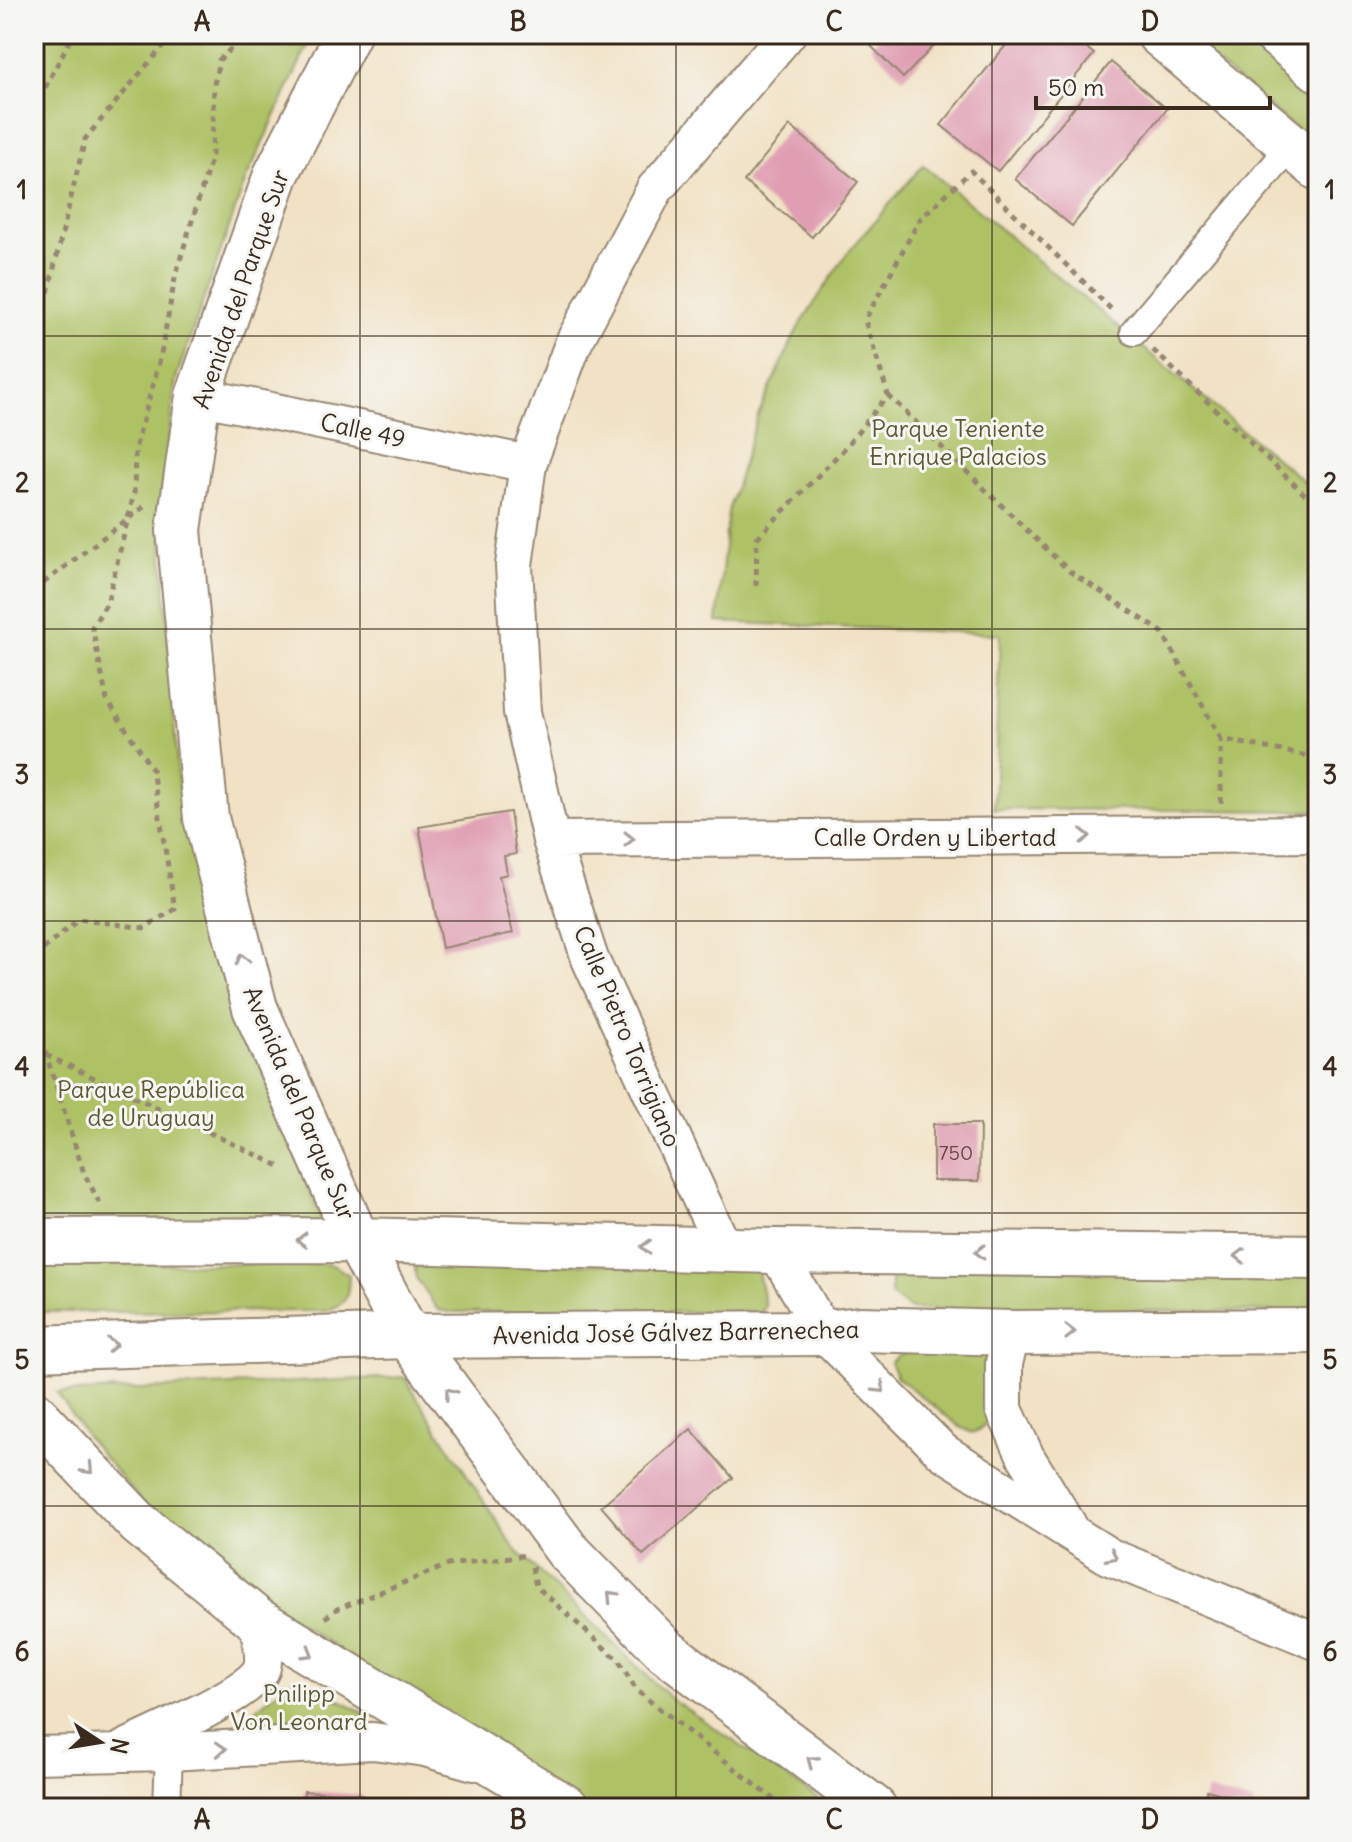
<svg xmlns="http://www.w3.org/2000/svg" width="1352" height="1842" viewBox="0 0 1352 1842" font-family="Delius,sans-serif">
<style>
.green{fill:#aec165;stroke:#747642;stroke-width:2}
.building{fill:#df9eb2}
.lines{fill:none;stroke-linecap:round;stroke-linejoin:round}
.pedestrian-casing{stroke:#968672;stroke-width:30}
.minor-casing{stroke:#968672;stroke-width:40}
.secondary-casing{stroke:#968672;stroke-width:48}
.path{stroke:#968672;stroke-width:5;stroke-dasharray:6 6;stroke-linecap:butt}
.pedestrian{stroke:#fff;stroke-width:26}
.minor{stroke:#fff;stroke-width:36}
.secondary{stroke:#fff;stroke-width:44}
.oneway{stroke:#a79f9a}
.grid{fill:none;stroke:#3b2a1e;stroke-width:2;stroke-opacity:0.55}
.labels{text-anchor:middle;dominant-baseline:central;stroke-width:6;stroke-linejoin:round;paint-order:stroke}
.number-label{font-size:20px;fill:#644743}
.street-label{font-size:24px;fill:#3b2a1e;stroke:#f6f6f2}
.park-label{font-size:24px;fill:#5e5733;stroke:#f6f6f2}
.neatline{fill:none;stroke:#3b2a1e;stroke-width:3}
.grid-label{font-size:26px;text-anchor:middle;font-weight:bold;fill:#3b2a1e}
</style>
<rect width="100%" height="100%" fill="#f6f6f2"/>
<filter id="ink" filterUnits="userSpaceOnUse"><feTurbulence type="fractalNoise" baseFrequency=".0125" numOctaves="2"/><feDisplacementMap in="SourceGraphic" scale="16" xChannelSelector="R" yChannelSelector="G"/><feConvolveMatrix kernelMatrix="1 2 1 2 8 2 1 2 1" color-interpolation-filters="sRGB"/></filter>
<filter id="wash" filterUnits="userSpaceOnUse"><feTurbulence type="fractalNoise" baseFrequency=".006" numOctaves="4" result="noise"/><feDisplacementMap in="SourceGraphic" scale="32" xChannelSelector="R" yChannelSelector="G"/><feGaussianBlur stdDeviation="1.8" result="paint"/><feColorMatrix in="noise" values="0 0 0 0 0 0 0 0 0 0 0 0 0 0 0 0 0 1.4 0 .05"/><feComposite in="paint" operator="in"/></filter>
<g filter="url(#wash)">
<rect width="100%" height="100%" fill="#f1e2c5"/>
<path class="green" d="M34,34h279l-67,145 -70,199 -16,133 18,271 45,187 100,255 -289,-3z
M1182,34h68l68,57v56z
M923,165l395,328v318l-324,-2 6,-175 -283,-12 11,-110 30,-97 39,-85 48,-74z
M34,1264h289l12,2 14,9c-1,22 0,28 -23,36l-292,1z
M420,1264h316l22,7 7,35 -3,6h-311l-13,-2 -22,-32 -1,-10z
M903,1265l415,7v40l-408,-3 -19,-14v-18z
M969,1343l22,12c1,28 12,65 -19,78l-12,-6 -63,-50 -7,-14 8,-8 8,-3h23z
M404,1377l110,171 155,149 163,111h-245l-153,-94 -261,-176 -85,-99 -31,-46z
M299,1679l64,33 2,11 -26,8 -112,2 62,-51z"/>
<g id="blocks">
<path class="building" d="M882,34h63l-42,44 -32,-32z
M1015,34h54l25,20 -96,117 -57,-46z
M1111,62l56,47 -95,117 -57,-47z
M790,126l68,56 -46,55 -68,-56z
M510,812l6,42 -12,2 3,18 -8,2 14,57 -71,15 -23,-121z
M933,1124h47l-1,57h-46z
M691,1429l42,49 -90,77 -42,-49z
M1207,1790l47,13 -2,5h-50z
M304,1791l58,4 -1,13h-58z"/>
</g>
</g>
<g filter="url(#ink)">
<use href="#blocks" fill-opacity="0" stroke="#968672" stroke-width="2"/>
<g class="lines">
<g class="pedestrian-casing">
<path id="pedestrian" d="M1134,332l157,-186
M167,1808l2,-56"/>
</g>
<g class="minor-casing">
<path id="minor" d="M198,396l330,68
M551,840l767,-6
M724,1249l-134,-290 -39,-119 -29,-128 -8,-147 14,-101 45,-120 82,-155 132,-155
M776,1251l48,82 119,119 167,105 208,85
M1012,1333l-8,30v46l22,48 42,68
M124,1749c28,-14 124,-54 137,-79 6,-14 -2,-35 -4,-50
M34,1755l135,-3 204,-11 52,7 49,14"/>
</g>
<g class="secondary-casing">
<path id="secondary" d="M348,34l-72,141 -78,221 -19,134 27,288 49,190 102,232 51,96 159,214 99,101 208,157
M1159,34l159,134
M1276,34l42,35
M34,1241l323,-1 419,11 542,6
M34,1348l374,-12 416,-3 36,-4 152,4 306,-2
M34,1413l105,111 118,96 310,188"/>
</g>
<path class="path" d="M34,109l39,-75
M1153,350l165,157
M34,351l51,-212 88,-105
M888,395l181,176 93,61 59,107
M756,586l1,-48 88,-90 43,-53 -23,-75 55,-101 51,-48 144,142
M34,590l111,-84
M1221,803v-64l97,19
M34,957l45,-38 65,9 31,-19 -23,-140 -45,-69 -15,-73 15,-24 27,-109 1,-45 25,-90 16,-86 36,-117 2,-71 5,-25 27,-26
M34,1017l50,156 16,31
M46,1055l238,113
M532,1567l4,19 83,75 17,29 136,108 6,10
M325,1618l10,-8 113,-45 79,-10"/>
<use href="#pedestrian" class="pedestrian"/>
<use href="#minor" class="minor"/>
<use href="#secondary" class="secondary"/>
</g>
<defs><path id="oneway-chevron" d="M-2-3.5L2.5 0L-2 3.5" fill="none" stroke-width="1.6" stroke-linecap="round" stroke-linejoin="round" transform="scale(2)"/></defs>
<g class="oneway">
<use href="#oneway-chevron" transform="translate(1085 836)"/>
<use href="#oneway-chevron" transform="translate(629 839)"/>
<use href="#oneway-chevron" transform="translate(242 959) rotate(-104)"/>
<use href="#oneway-chevron" transform="translate(302 1240) rotate(180)"/>
<use href="#oneway-chevron" transform="translate(646 1247) rotate(-178)"/>
<use href="#oneway-chevron" transform="translate(980 1252) rotate(-179)"/>
<use href="#oneway-chevron" transform="translate(1240 1256) rotate(-179)"/>
<use href="#oneway-chevron" transform="translate(1070 1332)"/>
<use href="#oneway-chevron" transform="translate(112 1345) rotate(-2)"/>
<use href="#oneway-chevron" transform="translate(880 1388) rotate(45)"/>
<use href="#oneway-chevron" transform="translate(450 1393) rotate(-127)"/>
<use href="#oneway-chevron" transform="translate(88 1469) rotate(47)"/>
<use href="#oneway-chevron" transform="translate(1112 1556) rotate(27)"/>
<use href="#oneway-chevron" transform="translate(612 1596) rotate(-134)"/>
<use href="#oneway-chevron" transform="translate(308 1653) rotate(31)"/>
<use href="#oneway-chevron" transform="translate(221 1749) rotate(-3)"/>
<use href="#oneway-chevron" transform="translate(812 1761) rotate(-143)"/>
</g>
</g>
<path class="grid" d="M360,34v1774M676,34v1774M992,34v1774M34,336h1284M34,629h1284M34,921h1284M34,1213h1284M34,1506h1284"/>
<g class="labels">
<g class="number-label">
<text x="956" y="1152">750</text>
</g>
<g class="street-label">
<text transform="translate(240 289) rotate(-71)">Avenida del Parque Sur</text>
<text transform="translate(363 430) rotate(12)">Calle 49</text>
<text x="935" y="837">Calle Orden y Libertad</text>
<text transform="translate(628 1036) rotate(67)">Calle Pietro Torrigiano</text>
<text transform="translate(300 1103) rotate(67)">Avenida del Parque Sur</text>
<text transform="translate(676 1332) rotate(-1)">Avenida José Gálvez Barrenechea</text>
</g>
<g class="park-label">
<text x="958" y="428">Parque Teniente<tspan x="958" dy="28">Enrique Palacios</tspan></text>
<text x="151" y="1089">Parque República<tspan x="151" dy="28">de Uruguay</tspan></text>
<text x="299" y="1693">Pnilipp<tspan x="299" dy="28">Von Leonard</tspan></text>
</g>
</g>
<rect width="1352" height="1842" fill="none" stroke="#f6f6f2" stroke-width="88"/>
<g transform="translate(100 1742) rotate(102)" stroke="#f6f6f2" stroke-width="6" paint-order="stroke">
<path d="M0-6L14 30L0 20L-14 30Z" fill="#3b2a1e"/>
<text y="-12" font-size="22" font-weight="bold" text-anchor="middle" fill="#3b2a1e">N</text>
</g>
<path d="M1036 96v12h234v-12" fill="none" stroke="#3b2a1e" stroke-width="4"/>
<text x="1048" y="96" font-size="24" fill="#3b2a1e" stroke="#f6f6f2" stroke-width="6" paint-order="stroke">50 m</text>
<rect x="44" y="44" width="1264" height="1754" class="neatline"/>
<g class="grid-label">
<text x="202" y="31">A</text>
<text x="518" y="31">B</text>
<text x="834" y="31">C</text>
<text x="1150" y="31">D</text>
<text x="22" y="199">1</text>
<text x="1330" y="199">1</text>
<text x="22" y="492">2</text>
<text x="1330" y="492">2</text>
<text x="22" y="784">3</text>
<text x="1330" y="784">3</text>
<text x="22" y="1076">4</text>
<text x="1330" y="1076">4</text>
<text x="22" y="1369">5</text>
<text x="1330" y="1369">5</text>
<text x="22" y="1661">6</text>
<text x="1330" y="1661">6</text>
<text x="202" y="1829">A</text>
<text x="518" y="1829">B</text>
<text x="834" y="1829">C</text>
<text x="1150" y="1829">D</text>
</g>
</svg>
